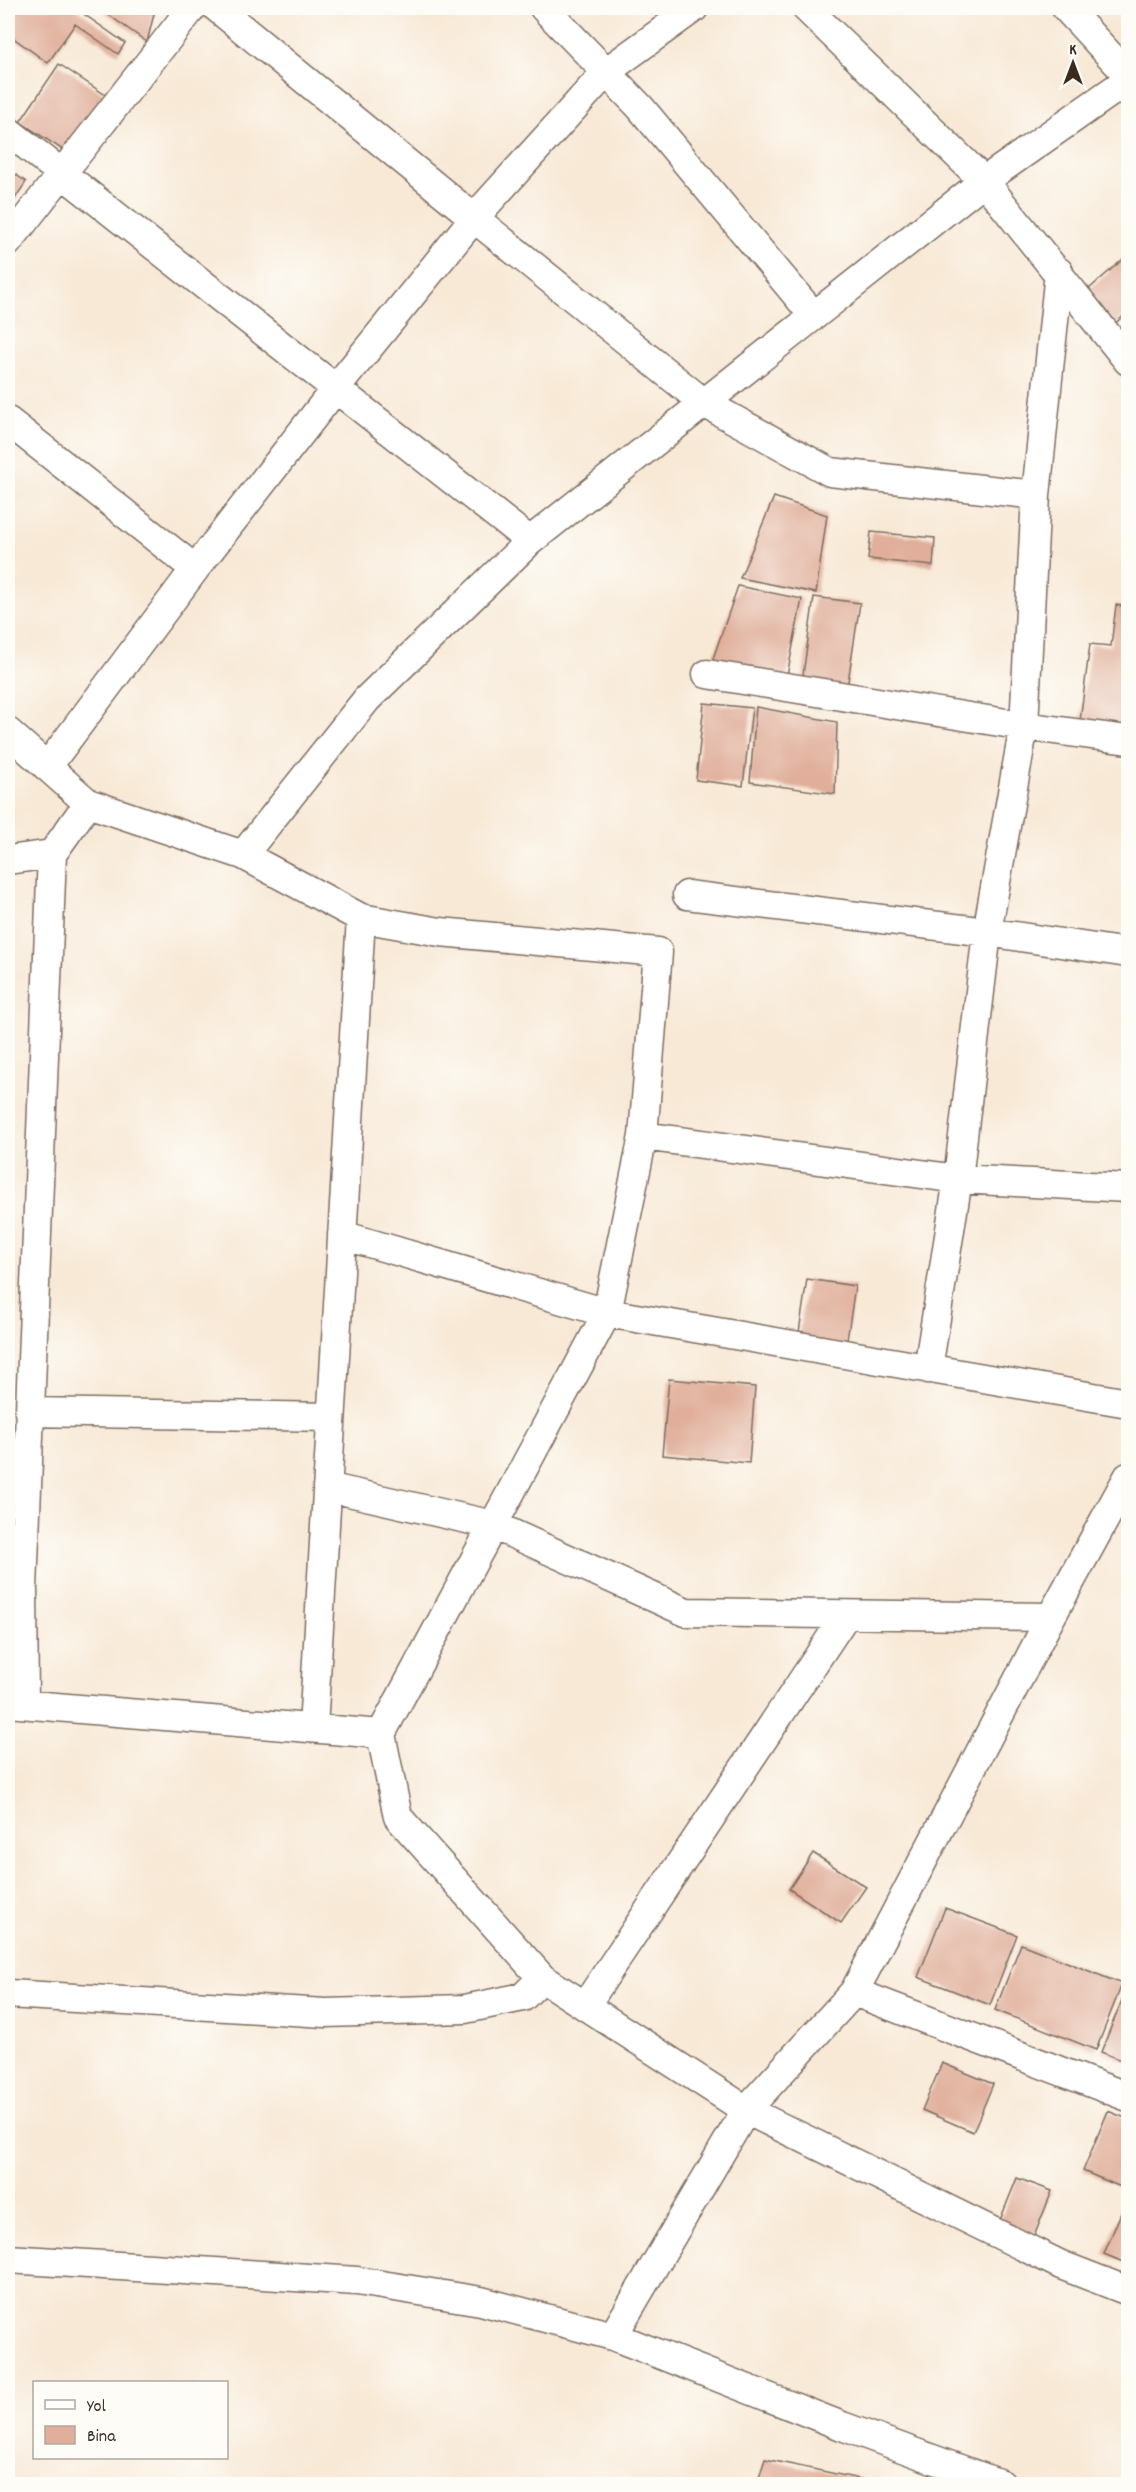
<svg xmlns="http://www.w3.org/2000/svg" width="1136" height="2492" viewBox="0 0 1136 2492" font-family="Dekko,sans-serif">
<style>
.building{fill:#e0ae9a}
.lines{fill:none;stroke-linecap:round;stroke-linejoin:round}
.minor-casing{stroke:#7d6d5f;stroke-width:31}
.minor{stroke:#fff;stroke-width:28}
</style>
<rect width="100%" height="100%" fill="#fdfcf7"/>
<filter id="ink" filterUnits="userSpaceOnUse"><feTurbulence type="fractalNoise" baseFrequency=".0167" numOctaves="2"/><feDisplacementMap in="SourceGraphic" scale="12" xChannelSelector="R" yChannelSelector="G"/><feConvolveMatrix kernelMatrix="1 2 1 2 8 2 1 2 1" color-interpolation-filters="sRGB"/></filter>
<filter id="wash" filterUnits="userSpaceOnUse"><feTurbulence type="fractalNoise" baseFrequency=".008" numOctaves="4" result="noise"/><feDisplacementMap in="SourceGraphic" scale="24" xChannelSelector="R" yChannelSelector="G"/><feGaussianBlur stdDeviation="1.35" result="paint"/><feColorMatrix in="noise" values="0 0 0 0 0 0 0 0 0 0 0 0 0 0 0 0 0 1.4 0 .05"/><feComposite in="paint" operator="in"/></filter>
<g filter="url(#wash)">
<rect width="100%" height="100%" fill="#f8e9d7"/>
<g id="blocks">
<path class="building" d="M8,8h67l50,35 -7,11 -43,-30 -27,39 -40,-29z
M99,8h47l8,6 -7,28z
M59,64l48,32 -38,58 -49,-32z
M8,169l18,13 -18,27z
M1128,255v57l-18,16 -28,-33z
M774,497l53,18 -11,78 -76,-15z
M871,532l64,6 -2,28 -65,-7z
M738,586l64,13 -15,77 -77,-9z
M814,597l46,6 -13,85 -45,-6z
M1116,605l12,2v120l-48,-6 10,-77 21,2z
M704,703l48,5 -9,78 -47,-6z
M756,707l81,15 -2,72 -85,-12z
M807,1279l48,7 -9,61 -48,-8z
M669,1379l86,8 -6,76 -87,-8z
M813,1853l53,34 -25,36 -52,-34z
M945,1908l72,27 -27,70 -72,-28z
M1021,1944l101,40 -26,66 -101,-40z
M1126,1990l2,1v72l-27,-11z
M942,2063l51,21 -20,48 -51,-22z
M1108,2111l20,8v71l-45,-19z
M1017,2178l35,13 -19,48 -35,-14z
M1128,2196v68l-24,-10z
M765,2459l114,24v1h-122z"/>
</g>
</g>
<g filter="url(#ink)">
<use href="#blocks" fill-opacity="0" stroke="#7d6d5f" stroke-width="1.5"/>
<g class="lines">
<g class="minor-casing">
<path id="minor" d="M544,8l96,99 174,209
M694,8l-87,63 -133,147 230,185 126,69 206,23 -12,231 -37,206 -29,247 -30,190
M806,8l178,173 144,180
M1066,8l62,67
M8,131l522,410
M8,242l184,-234
M8,421l187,148 -148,198
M1036,495l23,-223
M195,569l141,-181 138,-170 -257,-210
M707,674l317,52 104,14
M8,732l80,71
M243,855l118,63 -48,810
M8,860l44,-6 36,-51 155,52 124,-156 163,-158 454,-360 144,-101
M687,895l300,37 141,21
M361,918l79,14 218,20 -15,184 -36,177 -226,421 17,83 144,161 204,132 315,155 67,26
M643,1136l315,43 170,9
M342,1235l265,78 521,90
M29,1412l302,5
M327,1487l166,38 193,87 365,5
M8,1703l373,31
M24,1704l-1,-116 29,-734
M854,1992l274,105
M8,1994l317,19 140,-4 58,-12 19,-19
M585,2006l261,-391
M8,2259l349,22 124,20 132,35 229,90 159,58
M613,2336l133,-226 108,-118 197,-375 77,-140"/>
</g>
<use href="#minor" class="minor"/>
</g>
</g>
<rect width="1136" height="2492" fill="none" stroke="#fdfcf7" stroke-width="30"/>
<rect x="33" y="2381" width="195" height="78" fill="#fdfcf7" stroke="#afa8a0" stroke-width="1.5"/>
<rect x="45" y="2400" width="30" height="9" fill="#ffffff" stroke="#afa8a0" stroke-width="1.5"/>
<text x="87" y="2411" font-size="18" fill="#3b2a1e">Yol</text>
<rect x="45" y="2426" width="30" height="18" fill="#e0ae9a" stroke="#afa8a0" stroke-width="1.5"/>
<text x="87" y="2441" font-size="18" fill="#3b2a1e">Bina</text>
<g transform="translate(1073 63)" stroke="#fdfcf7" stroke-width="4.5" paint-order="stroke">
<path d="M0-4.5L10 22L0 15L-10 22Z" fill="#3b2a1e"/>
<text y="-9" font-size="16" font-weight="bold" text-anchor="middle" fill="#3b2a1e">K</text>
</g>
</svg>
